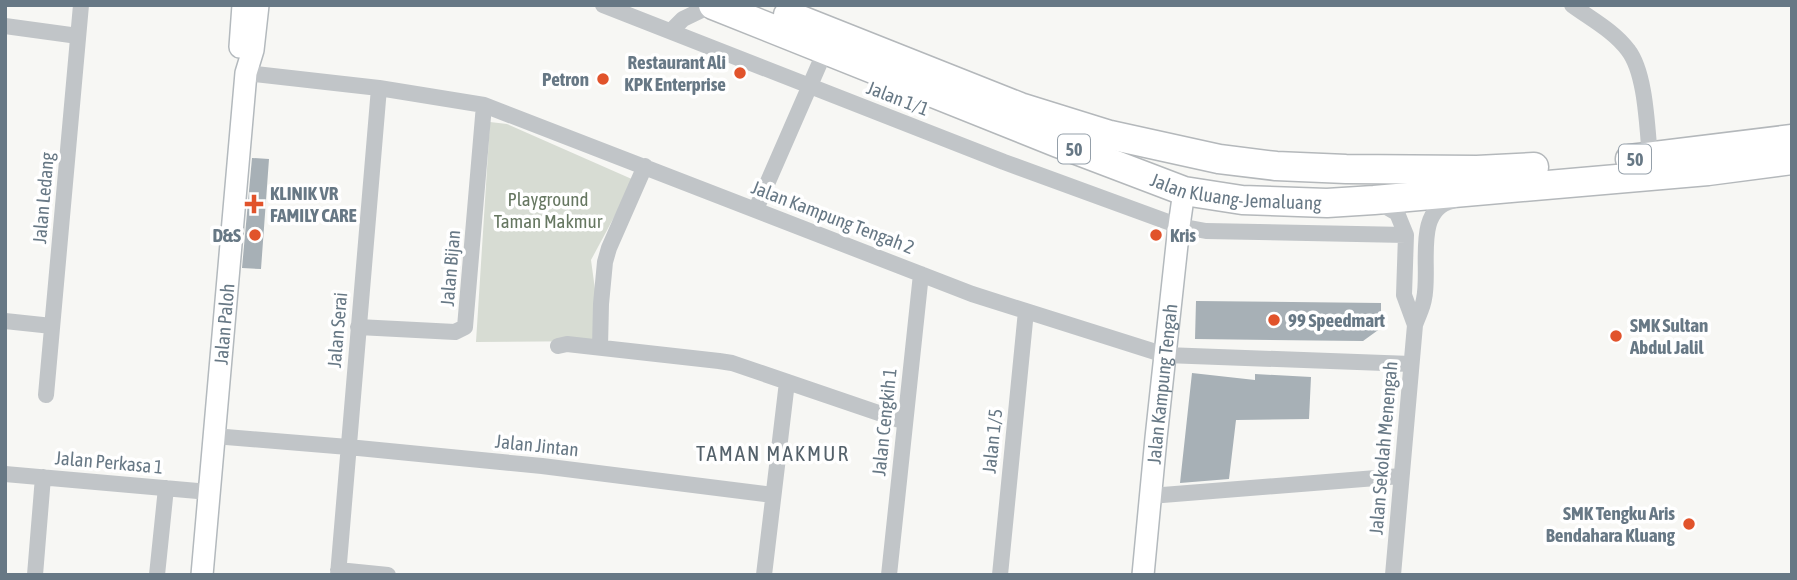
<svg xmlns="http://www.w3.org/2000/svg" width="1797" height="580" viewBox="0 0 1797 580" font-family="'Asap Condensed',sans-serif">
<style>
.green{fill:#d7dcd3}
.building{fill:#a7b0b6}
.lines{fill:none;stroke-linecap:round;stroke-linejoin:round}
.secondary-casing{stroke:#b3b9bd;stroke-width:24}
.highway-casing{stroke:#b4b8bb;stroke-width:31}
.street{stroke:#c1c5c8;stroke-width:16}
.secondary{stroke:#fff;stroke-width:21}
.highway{stroke:#fff;stroke-width:28}
.poi-dot{fill:#e1532b;stroke:#fff;stroke-width:2.5}
.labels{text-anchor:middle;dominant-baseline:central;stroke-width:7;stroke-linejoin:round;paint-order:stroke}
.shield{fill:#fff;stroke:#95a0aa;stroke-width:2}
.shield-label{font-size:18px;font-weight:bold;fill:#677885}
.poi-label{font-size:19px;font-weight:bold;fill:#677885;stroke:#fff;text-anchor:end}
.street-label{font-size:19px;fill:#677885;stroke:#fff}
.park-label{font-size:19px;fill:#667761;stroke:#fff}
.neighbourhood-label{font-size:21px;letter-spacing:2px;fill:#54616a;stroke:#fff}
</style>
<rect width="100%" height="100%" fill="#f7f7f4"/>
<path class="green" d="M490,122l17,2 127,56 -43,80 11,81 -126,1z"/>
<path class="building" d="M252,158l17,1 -8,110 -19,-1z
M1196,301l185,2v25l-18,13 -168,-2z
M1192,373l63,7v-6l56,3 -2,42 -73,1 -7,59 -49,4z"/>
<g class="lines">
<g class="secondary-casing">
<g id="secondary">
<path d="M240,47l3,-42"/>
<path id="s1" d="M202,575l44,-502 7,-23 5,-45"/>
<path id="s2" d="M1143,575l13,-137 23,-212 5,-35"/>
</g>
</g>
<g class="highway-casing">
<g id="highway">
<path id="s3" d="M713,5l345,138 126,48 58,9 85,3 47,-3 334,-29 84,-11"/>
<path d="M788,15l232,92 90,28 109,24 57,7 70,3 131,1 57,-3"/>
<path d="M1630,159l162,-20"/>
</g>
</g>
<path class="street" d="M603,5l401,157 175,64 27,5 200,4
M1572,5c19,14 42,26 56,45 18,23 19,78 22,107
M5,26l73,10
M671,31l12,-12 29,-14
M246,73l133,15 105,17 488,189 193,61 246,9
M1378,202l19,11 9,22 -2,60 11,30
M756,209l69,-158
M5,321l47,5
M358,327l97,5 10,-5 19,-222
M558,346l9,-2 152,17 13,2 173,59
M600,347l1,-43 4,-42 4,-14 36,-82
M46,395l35,-390
M214,436l134,11 194,19 231,29
M5,474l204,18
M1150,496l251,-20
M338,570l50,5
M35,575l8,-98
M157,575l9,-87
M338,575l41,-487
M764,575l23,-193
M889,575l32,-301
M1000,575l26,-264
M1393,575l22,-250c3,-9 8,-18 9,-26 7,-30 -11,-89 28,-98"/>
<use href="#secondary" class="secondary"/>
<use href="#highway" class="highway"/>
</g>
<g class="poi-dot">
<circle cx="740" cy="73" r="7"/>
<circle cx="603" cy="79" r="7"/>
<path d="M250.5 193.5h7v7h7v7h-7v7h-7v-7h-7v-7h7z"/>
<circle cx="255" cy="235" r="7"/>
<circle cx="1156" cy="235" r="7"/>
<circle cx="1274" cy="320" r="7"/>
<circle cx="1616" cy="336" r="7"/>
<circle cx="1689" cy="524" r="7"/>
</g>
<g class="labels">
<g class="shield">
<rect x="1058" y="134.5" width="32" height="29" rx="5"/>
<rect x="1619" y="144.5" width="32" height="29" rx="5"/>
</g>
<g class="shield-label">
<text x="1074" y="149">50</text>
<text x="1635" y="159">50</text>
</g>
<g class="poi-label">
<text x="726" y="62">Restaurant Ali<tspan x="726" dy="22">KPK Enterprise</tspan></text>
<text x="589" y="79">Petron</text>
<text x="270" y="193" text-anchor="start">KLINIK VR<tspan x="270" dy="22">FAMILY CARE</tspan></text>
<text x="241" y="235">D&amp;S</text>
<text x="1170" y="235" text-anchor="start">Kris</text>
<text x="1288" y="320" text-anchor="start">99 Speedmart</text>
<text x="1630" y="325" text-anchor="start">SMK Sultan<tspan x="1630" dy="22">Abdul Jalil</tspan></text>
<text x="1675" y="513">SMK Tengku Aris<tspan x="1675" dy="22">Bendahara Kluang</tspan></text>
</g>
<g class="street-label">
<text transform="translate(898 98) rotate(21)">Jalan 1/1</text>
<text stroke="none"><textPath href="#s3" startOffset="558">Jalan Kluang-Jemaluang</textPath></text>
<text transform="translate(43 198) rotate(-85)">Jalan Ledang</text>
<text transform="translate(833 217) rotate(21)">Jalan Kampung Tengah 2</text>
<text transform="translate(450 268) rotate(-85)">Jalan Bijan</text>
<text stroke="none"><textPath href="#s1" startOffset="252">Jalan Paloh</textPath></text>
<text transform="translate(337 330) rotate(-85)">Jalan Serai</text>
<text stroke="none"><textPath href="#s2" startOffset="192">Jalan Kampung Tengah</textPath></text>
<text transform="translate(884 422) rotate(-84)">Jalan Cengkih 1</text>
<text transform="translate(992 441) rotate(-84)">Jalan 1/5</text>
<text transform="translate(537 445) rotate(6)">Jalan Jintan</text>
<text transform="translate(1383 448) rotate(-85)">Jalan Sekolah Menengah</text>
<text transform="translate(109 462) rotate(5)">Jalan Perkasa 1</text>
</g>
<g class="park-label">
<text x="548" y="199">Playground<tspan x="548" dy="22">Taman Makmur</tspan></text>
</g>
<g class="neighbourhood-label">
<text x="773" y="453">TAMAN MAKMUR</text>
</g>
</g>
<rect width="1797" height="580" fill="none" stroke="#677885" stroke-width="14"/>
</svg>
